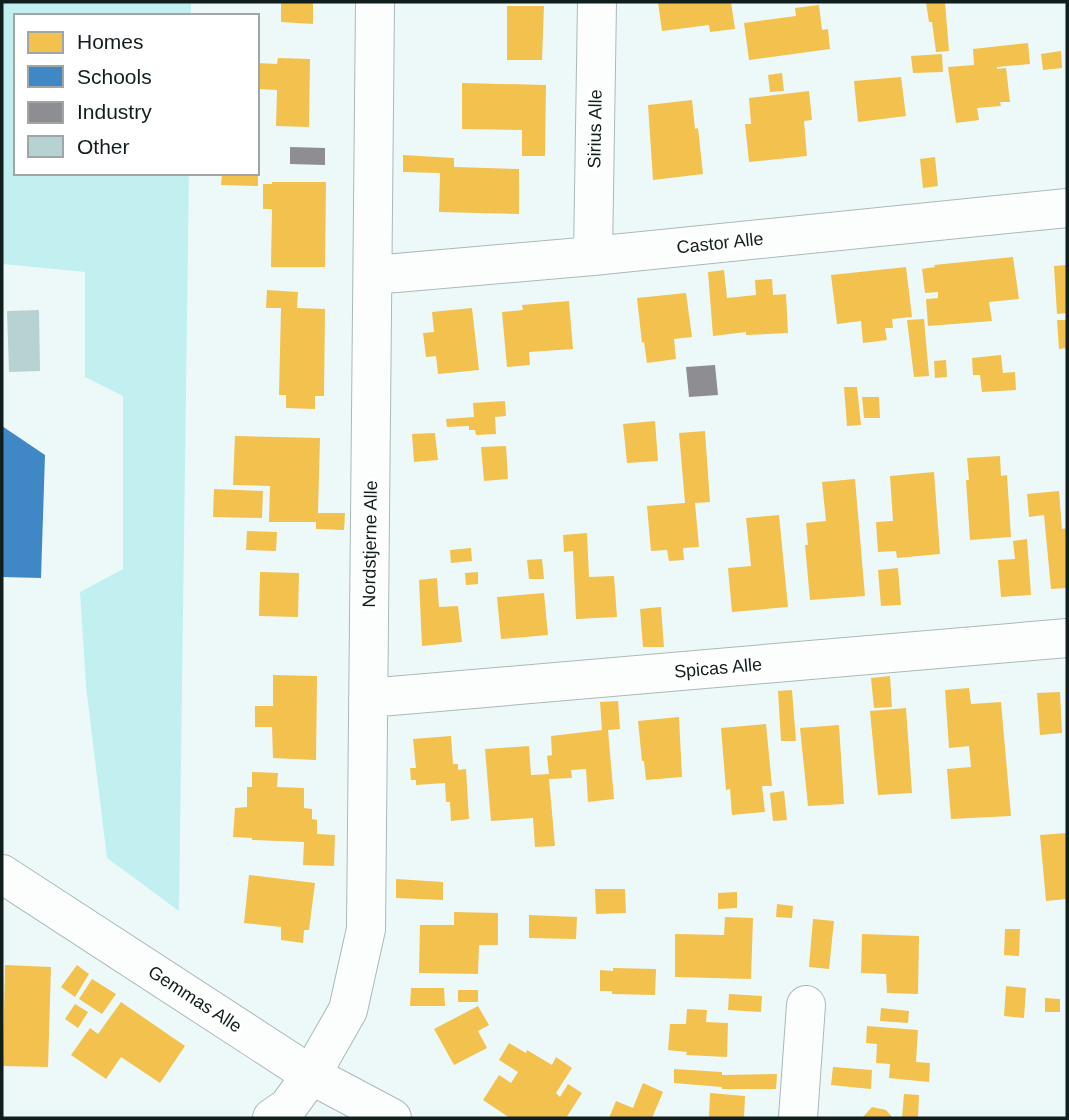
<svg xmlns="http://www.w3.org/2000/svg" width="1069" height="1120" viewBox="0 0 1069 1120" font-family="Helvetica,sans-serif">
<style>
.green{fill:#c2f0f0}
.homes{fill:#f2c14e}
.schools{fill:#3f88c5}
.industry{fill:#8d8d92}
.building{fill:#b7d2d2}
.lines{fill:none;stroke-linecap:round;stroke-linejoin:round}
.minor-casing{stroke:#acb8b8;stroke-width:40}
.minor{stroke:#fcfefe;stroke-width:38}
.labels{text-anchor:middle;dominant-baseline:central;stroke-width:7;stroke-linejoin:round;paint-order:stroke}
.street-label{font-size:18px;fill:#111e1e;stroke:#fff}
</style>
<rect width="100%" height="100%" fill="#edf9f9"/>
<path class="green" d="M2,2h189v14h-175v157h173l-10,738 -72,-53 -21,-171 -6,-95 43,-23v-173l-38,-19v-105l-83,-8z"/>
<path class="homes" d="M281,2h32v22l-32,-2z
M658,2h73l4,27 -25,3 -1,-7 -47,6z
M926,2h19l4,49 -13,1 -4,-30h-3z
M819,5l3,25 6,-1 2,20 -81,11 -5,-37 52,-7 -1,-8z
M507,6h37l-2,54h-35z
M1028,43l2,21 -33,3v2l9,-1 4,34h-10l1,4 -24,2 2,12 -23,3 -8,-56 26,-2 -1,-16z
M1061,51l1,17 -19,2 -2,-16z
M942,54l1,18 -30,1 -2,-17z
M278,58l32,1 -1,68 -33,-1 1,-36 -20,-1v-26l20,1z
M782,73l2,18 -14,1 -2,-17z
M901,77l5,39 -48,6 -4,-41z
M462,83l84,2 -1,71h-23v-26l-60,-1z
M809,91l3,29 -8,1 3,35 -58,6 -4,-38h6l-2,-26z
M692,100l3,29 3,-1 5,46 -50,6 -5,-75z
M403,155l51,3v9l65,2v45l-80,-2 1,-39 -37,-1z
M935,157l3,29 -15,2 -3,-29z
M222,173h36v13l-37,-1z
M272,182h54l-1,85h-54l1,-58h-9v-25h9z
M1013,257l6,42 -30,3 3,19 -64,5 -2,-27 12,-1v-6l-13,1 -3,-24 13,-2 -1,-2z
M1067,265v48l-10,1 -3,-48z
M906,267l6,50 -20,2 1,9h-8l2,12 -24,3 -2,-22 -24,3 -6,-49z
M724,270l3,28 29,-3 -1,-15 17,-1 1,16 13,-1 2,39 -42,2v-3l-33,4 -5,-64z
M267,290l31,2 -1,16 28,1 -1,87h-9v13l-29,-1v-13h-7l2,-87h-15z
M686,293l6,44 -18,2 2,20 -29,4 -3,-21 -2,1 -5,-45z
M569,301l4,48 -44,3 1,13 -23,2 -5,-55 21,-2 -1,-5z
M472,308l7,62 -41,4 -2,-18 -10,1 -3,-24 11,-1 -2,-20z
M924,319l5,57 -15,1 -7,-57z
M1057,320h10v28l-8,1z
M1001,355l2,18 12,-1 1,18 -34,2 -2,-17h-7l-1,-17z
M946,360l1,17 -12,1 -1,-17z
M844,387h13l4,38 -14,1z
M862,397h17l1,21h-16z
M505,401l1,15 -11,1 1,17 -20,1 -1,-5h-6v-4l-22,1 -1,-8 28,-2 -1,-14z
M655,421l3,40 -31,2 -4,-39z
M705,431l5,71 -15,1 4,44 -16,1 1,12 -15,1 -2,-11 -16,1 -4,-45 38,-3 -6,-70z
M435,433l3,27 -24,2 -2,-28z
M235,436l85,2 -2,75h27l-1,17 -28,-1v-7h-47l1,-36 -37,-1z
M506,446l2,33 -24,2 -3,-34z
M1000,456l1,20 6,-1 4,62 -41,3 -4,-60h3l-2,-22z
M934,472l6,82 -43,4 -1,-7 -18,1 -2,-30 17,-1 -3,-45z
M855,479l10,117 -55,4 -5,-55h3l-2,-22 20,-2 -4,-39z
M214,489l49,2 -1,27 -49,-1z
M1059,491l3,38 5,-1v60l-16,1 -7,-74 -15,2 -2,-23z
M779,515l9,92 -56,5 -4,-44 23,-2 -5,-48z
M247,531l30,1 -1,19 -30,-1z
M587,533l2,44 25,-1 3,41 -41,2 -3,-68 -9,1 -1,-17z
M1027,539l4,56 -30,2 -3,-37 17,-1 -2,-18z
M471,548l1,13 -21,2 -1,-13z
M542,559l2,20h-15l-2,-19z
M898,568l3,37 -20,1 -3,-36z
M260,572l39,1 -1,44 -39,-1z
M478,572v12l-12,1 -1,-12z
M437,578l2,29 19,-1 4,36 -40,4 -3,-66z
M544,593l4,42 -47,4 -4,-42z
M661,607l3,40h-21l-3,-38z
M273,675l44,1 -1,84 -43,-2 -1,-31h-17v-21h18z
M890,676l2,31 -18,1 -3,-30z
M969,688l2,16 30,-2 10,114 -60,3 -4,-50 24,-2 -2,-21 -20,2 -4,-58z
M792,690l4,51h-15l-3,-50z
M1060,692l2,41 -22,2 -3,-42z
M618,701l2,28 -12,1 6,69 -26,3 -2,-33 -15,1 1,8 -23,1 6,67 -20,1 -2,-29 -42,3 -6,-72 44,-3 2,29 18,-1 -2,-18 5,-1 -1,-19 51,-6 -2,-28z
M906,708l6,85 -34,2 -8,-84z
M679,717l3,60 -36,3 -2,-19h-2l-4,-40z
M766,724l6,62h-10l3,26 -33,3 -2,-26 -4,1 -5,-62z
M839,725l5,79 -36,2 -8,-78z
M451,736l2,28h5v6l8,-1 3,50 -18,2 -1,-19h-4l-1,-19 -29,2v-5h-5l-1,-12h6l-3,-29z
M252,772l26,1 -1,14 27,1v20l8,1v10l5,1v14l18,1 -1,31 -31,-1 1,-23 -52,-2v-2l-19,-1 2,-29 12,-1v-20h5z
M784,791l3,29 -14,1 -3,-28z
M1067,833v66l-21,2 -6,-66z
M249,875l66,8 -6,47h-5l-1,13 -22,-3v-13l-37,-4z
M396,879l47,3v18l-47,-2z
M595,889h30l1,24 -30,1z
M737,892v16l-19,1v-16z
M777,904l16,2 -1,12 -16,-1z
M454,912l44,1v32h-19l-1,29 -59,-1 1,-48h34z
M529,915l48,2 -1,22 -47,-1z
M725,917l28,1 -2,61 -76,-2v-43l49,1z
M813,919l21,2 -5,48 -20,-2z
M1005,929h15l-1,27 -15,-1z
M862,934l57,2 -1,58 -31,-1 -1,-19 -25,-1z
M5,965l46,2 -3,100 -45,-1z
M77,965l12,9 -14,23 -14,-10z
M613,968l43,1 -1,26 -43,-1v-3h-12v-21l13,1z
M92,979l24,15 -14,20 -23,-15z
M1006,986l20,2 -2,30 -20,-2z
M411,988h33l1,18h-35z
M458,990h20v12h-20z
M729,994l33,2 -1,16 -33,-2z
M1045,998l15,1v13h-15z
M121,1002l64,44 -25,37 -39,-26 -15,22 -35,-24 19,-27 8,6z
M75,1004l13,8 -10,16 -13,-9z
M478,1006l11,19 -11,6 9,17 -33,17 -20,-36z
M881,1008l28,3 -1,12 -28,-2z
M687,1009l20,1 -1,12 22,1 -1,34 -41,-2 1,-3 -19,-2 2,-26h16z
M867,1026l51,4 -2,32 14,1 -1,19 -40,-4 1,-14 -14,-1 1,-19 -11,-1z
M509,1043l17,10 1,-3 25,15 4,-8 16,11 -16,25 4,4 8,-13 14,9 -16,25h-56l-27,-18 16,-25 12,8 7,-11 -19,-12z
M833,1067l39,3 -1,19 -40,-4z
M674,1069l48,3v3l55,-1 -1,15h-54v-2l-48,-4z
M643,1083l20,9 -11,26h-43l7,-17 17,7z
M710,1093l35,3 -1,22h-35z
M904,1094l15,1 -1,23h-16z
M872,1107l14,3 7,8h-31z"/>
<path class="schools" d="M2,426l43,29 -4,123 -39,-1z"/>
<path class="industry" d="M290,147l35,1v17l-35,-1z
M715,365l3,30 -29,2 -3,-30z"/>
<path class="building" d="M39,310l1,61 -31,1 -2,-61z"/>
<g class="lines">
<g class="minor-casing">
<path id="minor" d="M593,256l4,-254
M373,275l220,-19 474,-48
M368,698l699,-60
M2,874l309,201 81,43
M272,1118l16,-11 23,-32 37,-65 18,-81 9,-927
M798,1118l8,-113"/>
</g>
<use href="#minor" class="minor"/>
</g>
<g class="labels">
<g class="street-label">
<text transform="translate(595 129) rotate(-89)">Sirius Alle</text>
<text transform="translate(720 243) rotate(-6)">Castor Alle</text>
<text transform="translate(370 544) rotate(-89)">Nordstjerne Alle</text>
<text transform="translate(718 668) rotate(-5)">Spicas Alle</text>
<text transform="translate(195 999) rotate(33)">Gemmas Alle</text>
</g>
</g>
<rect width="1069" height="1120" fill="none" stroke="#111e1e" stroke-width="7"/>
<rect x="14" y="14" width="245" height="161" fill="#ffffff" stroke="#a0a5a5" stroke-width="2"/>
<rect x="28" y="32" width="35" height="21" fill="#f2c14e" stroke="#a0a5a5" stroke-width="2"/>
<text x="77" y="49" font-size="21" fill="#111e1e">Homes</text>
<rect x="28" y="66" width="35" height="21" fill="#3f88c5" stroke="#a0a5a5" stroke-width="2"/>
<text x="77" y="84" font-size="21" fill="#111e1e">Schools</text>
<rect x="28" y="102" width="35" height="21" fill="#8d8d92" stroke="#a0a5a5" stroke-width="2"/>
<text x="77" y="119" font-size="21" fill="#111e1e">Industry</text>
<rect x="28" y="136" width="35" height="21" fill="#b7d2d2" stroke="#a0a5a5" stroke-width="2"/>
<text x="77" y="154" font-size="21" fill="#111e1e">Other</text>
</svg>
